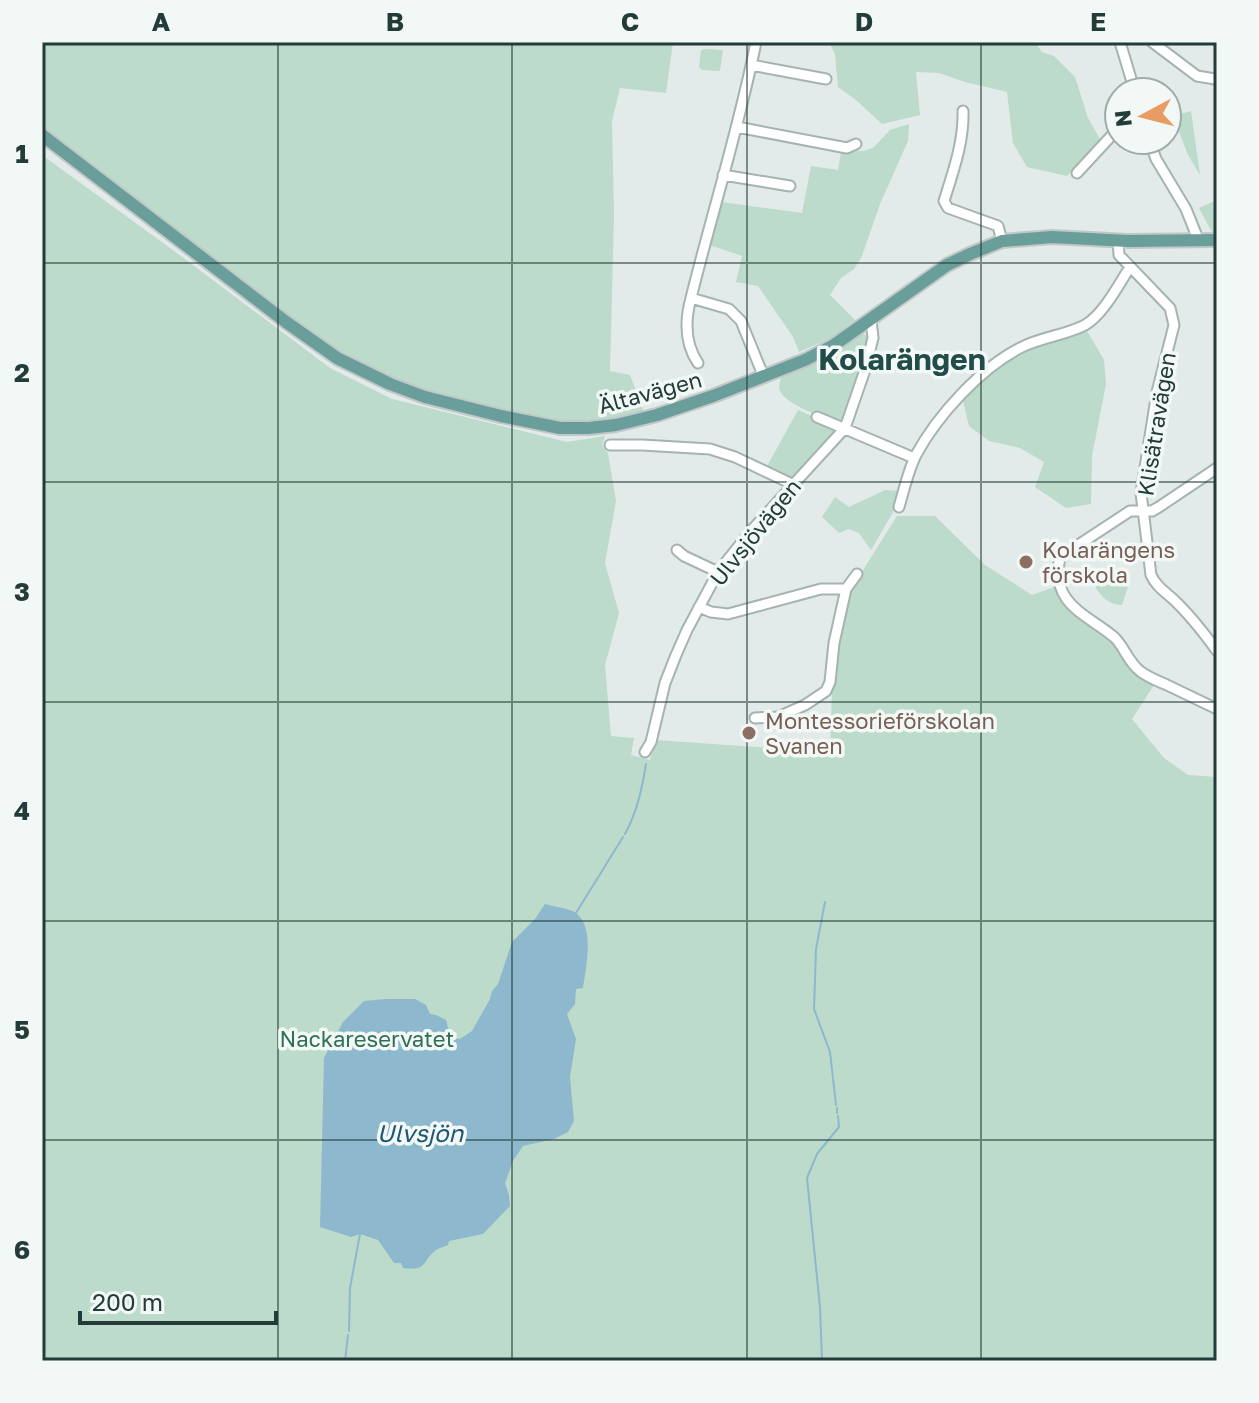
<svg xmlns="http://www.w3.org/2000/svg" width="1259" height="1403" viewBox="0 0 1259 1403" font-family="'Golos Text',sans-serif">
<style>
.green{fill:#bcdbca}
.water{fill:#8eb8cd}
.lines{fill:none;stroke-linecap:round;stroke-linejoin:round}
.stream{stroke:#8eb8cd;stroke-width:2}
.minor-casing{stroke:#a5b3b1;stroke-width:13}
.major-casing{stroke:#c1c8c8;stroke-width:16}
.minor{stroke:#fff;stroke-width:9}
.major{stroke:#6a9e9a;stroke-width:12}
.grid{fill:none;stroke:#233b39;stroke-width:2;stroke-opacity:0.55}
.education-dot{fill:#8d6e63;stroke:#f2f8f6;stroke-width:3}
.labels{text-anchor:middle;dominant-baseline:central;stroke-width:7;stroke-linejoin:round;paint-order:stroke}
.street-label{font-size:22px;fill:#233b39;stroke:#f2f8f6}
.education-label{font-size:22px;fill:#785e54;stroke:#f2f8f6;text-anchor:start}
.park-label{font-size:22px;fill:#306f54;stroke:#f2f8f6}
.water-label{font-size:24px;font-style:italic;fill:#215773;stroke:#f2f8f6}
.district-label{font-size:30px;font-weight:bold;fill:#214c49;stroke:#f2f8f6}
.neatline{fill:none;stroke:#233b39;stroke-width:3}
.grid-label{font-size:26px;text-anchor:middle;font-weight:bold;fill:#233b39}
</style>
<rect width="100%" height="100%" fill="#e2ebe9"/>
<path class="green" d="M42,42h631l-7,51 -46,-5 -8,33 2,95 -4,155 20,4 15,40 -39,6 -27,2 -28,-1 -89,-19 -78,-25 -45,-21 -297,-224z
M829,42h206l7,10 12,4 21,21 13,41 12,21 -33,37 -40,-9 -14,-24 -6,-51 -42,-10 -26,-9 -23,-1 4,43 -38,9 -26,-24 -18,-13 -3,-33z
M706,49l17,1 -3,21 -18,-1 -3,-3 2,-17z
M1191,111l9,64 -12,-20 -15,-39z
M909,124l-1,17 -28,63 -18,52 -8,13 -13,9 -11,17 25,25 -24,18 -32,14 -6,-15 -35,-51 -22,-4 6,-26 -33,-11 12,-43 81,11 9,-47 27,4 3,-18 22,-1 10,-3 17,-18z
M42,155l139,101 149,112 62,31 175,43 38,-6 -3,9 6,8 8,48 -11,62 14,50 -14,52 6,71 23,2 -3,17 19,5 5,-20 175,12 2,-62 6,-49 9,-39 6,-16 44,-70h38l50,49 47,30 22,-8 15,24 44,31 22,32 19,11 -22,34 32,39 24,17 29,2v584h-1175z
M1217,200v32h-5l-13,-24z
M1086,329l18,31 2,24 -14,72 -1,48 -25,4 -31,-21 9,-25 -24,-14 -31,-7 -20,-15 -6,-25c16,-16 32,-34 52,-45 22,-13 47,-19 71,-27z
M861,331l7,7 -2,9 -17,10 9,18 -18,47c-12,-2 -61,-19 -61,-35 0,-5 2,-9 3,-13z
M798,410l38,17 1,3 -44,50 -27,-12z
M885,490l16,1 -5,16 -25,43 -12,-17 -10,-4 -10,4 -17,-16 13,-20 14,10z
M1102,570l11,9 10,2 5,6 -6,18c-18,-1 -24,-13 -32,-28l3,-5z"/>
<path class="water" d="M545,904c9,3 24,4 31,9 19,14 10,55 7,75l-7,1 -1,15 -8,10 9,25 -6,38 4,44 -6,11 -14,7 -31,7 -10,15 -8,22 4,12 1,11 -27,28 -34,7 -1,4c-2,1 -11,4 -12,5 -15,12 -8,21 -33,18l-2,-5h-7l-16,-23 -18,-6 -9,3 -31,-10 4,-169 19,-36 21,-21 22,-2h29l11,6 4,9 6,1 10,5 5,18 9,1 12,-8 18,-32 2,-8 6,-7 14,-42 23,-23z"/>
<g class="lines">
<path class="stream" d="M625,834c12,-22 17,-45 21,-70
M825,902l-9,47 -2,60 16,43 6,53
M576,913l47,-76
M837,1108v5
M349,1331l1,-43 10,-54
M345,1361l3,-26
M822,1361l-2,-54 -13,-129 10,-24 22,-27 -1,-11"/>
<g class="minor-casing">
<path id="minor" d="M756,42c-17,86 -44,171 -65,256l38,11 12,12 22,54
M1120,42l15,50
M1152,42l45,34 18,3
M751,65l75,14
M963,111c1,31 -10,61 -19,90l4,7 50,18 4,15
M737,127l110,21 9,-4
M1149,140l7,19 30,50 12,30
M1077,173l37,-40 5,-2
M723,175l67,11
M1118,240l1,15 51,53 4,17 -17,67 -16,101 10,82c5,11 13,16 22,24 17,16 31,34 44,52
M691,298c-6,22 -6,46 7,65
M817,417l97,41
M610,445h32l68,4 25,8 57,27
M1217,468l-58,39 -7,4h-22l-70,46c-10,47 25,56 54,80 10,9 14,25 26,34 7,6 18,10 27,14 17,8 33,16 50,24
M899,507c5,-17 9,-36 17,-52 21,-39 65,-88 106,-108 20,-10 44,-12 63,-22 18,-10 34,-41 45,-58
M677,550l7,6 34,16
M846,589l11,-15
M699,607l12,5 17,2 93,-25h25l-12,54 -4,39 -4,9 -21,14 -27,12 -23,1
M645,752l6,-10 14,-59 11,-28 11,-25 31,-58 32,-40 95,-104 20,-58 8,-32 -2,-18"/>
</g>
<g class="major-casing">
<path id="major" d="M42,135l244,187 51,36 53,26 35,13 76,19 59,12h29l27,-3 41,-10 56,-19 92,-36 29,-15 113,-80 23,-11 32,-13 50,-4 76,4 89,-1"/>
</g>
<use href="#minor" class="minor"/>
<use href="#major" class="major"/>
</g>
<path class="grid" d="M278,42v1319M512,42v1319M747,42v1319M981,42v1319M42,263h1175M42,482h1175M42,702h1175M42,921h1175M42,1140h1175"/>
<g class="education-dot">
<circle cx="1026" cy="562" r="8"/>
<circle cx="749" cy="733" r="8"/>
</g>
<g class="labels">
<g class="street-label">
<text transform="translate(650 392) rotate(-15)">Ältavägen</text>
<text transform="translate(1156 424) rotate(-81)">Klisätravägen</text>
<text transform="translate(755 532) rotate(-51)">Ulvsjövägen</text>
</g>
<g class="education-label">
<text x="1042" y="549">Kolarängens<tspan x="1042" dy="25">förskola</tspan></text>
<text x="765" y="720">Montessorieförskolan<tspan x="765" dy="25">Svanen</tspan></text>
</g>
<g class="park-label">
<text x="367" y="1038">Nackareservatet</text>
</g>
<g class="water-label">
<text x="420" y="1132">Ulvsjön</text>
</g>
<g class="district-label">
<text x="902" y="359">Kolarängen</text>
</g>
</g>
<rect width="1259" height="1403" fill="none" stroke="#f2f8f6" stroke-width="88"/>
<g transform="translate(1143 116) rotate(263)"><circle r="38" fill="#f2f8f6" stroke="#9facaa" stroke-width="2"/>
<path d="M0-6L14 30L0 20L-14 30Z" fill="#e89b63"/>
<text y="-12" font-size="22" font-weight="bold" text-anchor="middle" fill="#233b39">N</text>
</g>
<path d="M80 1311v12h196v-12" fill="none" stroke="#233b39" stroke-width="4"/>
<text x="92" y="1311" font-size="24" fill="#233b39" stroke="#f2f8f6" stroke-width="6" paint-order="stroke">200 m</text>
<rect x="44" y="44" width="1171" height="1315" class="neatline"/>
<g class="grid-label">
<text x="161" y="31">A</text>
<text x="395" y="31">B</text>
<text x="630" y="31">C</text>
<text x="864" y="31">D</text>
<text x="1098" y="31">E</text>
<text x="22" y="163">1</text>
<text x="22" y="382">2</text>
<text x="22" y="601">3</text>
<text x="22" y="820">4</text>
<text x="22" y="1039">5</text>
<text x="22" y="1259">6</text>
</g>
</svg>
